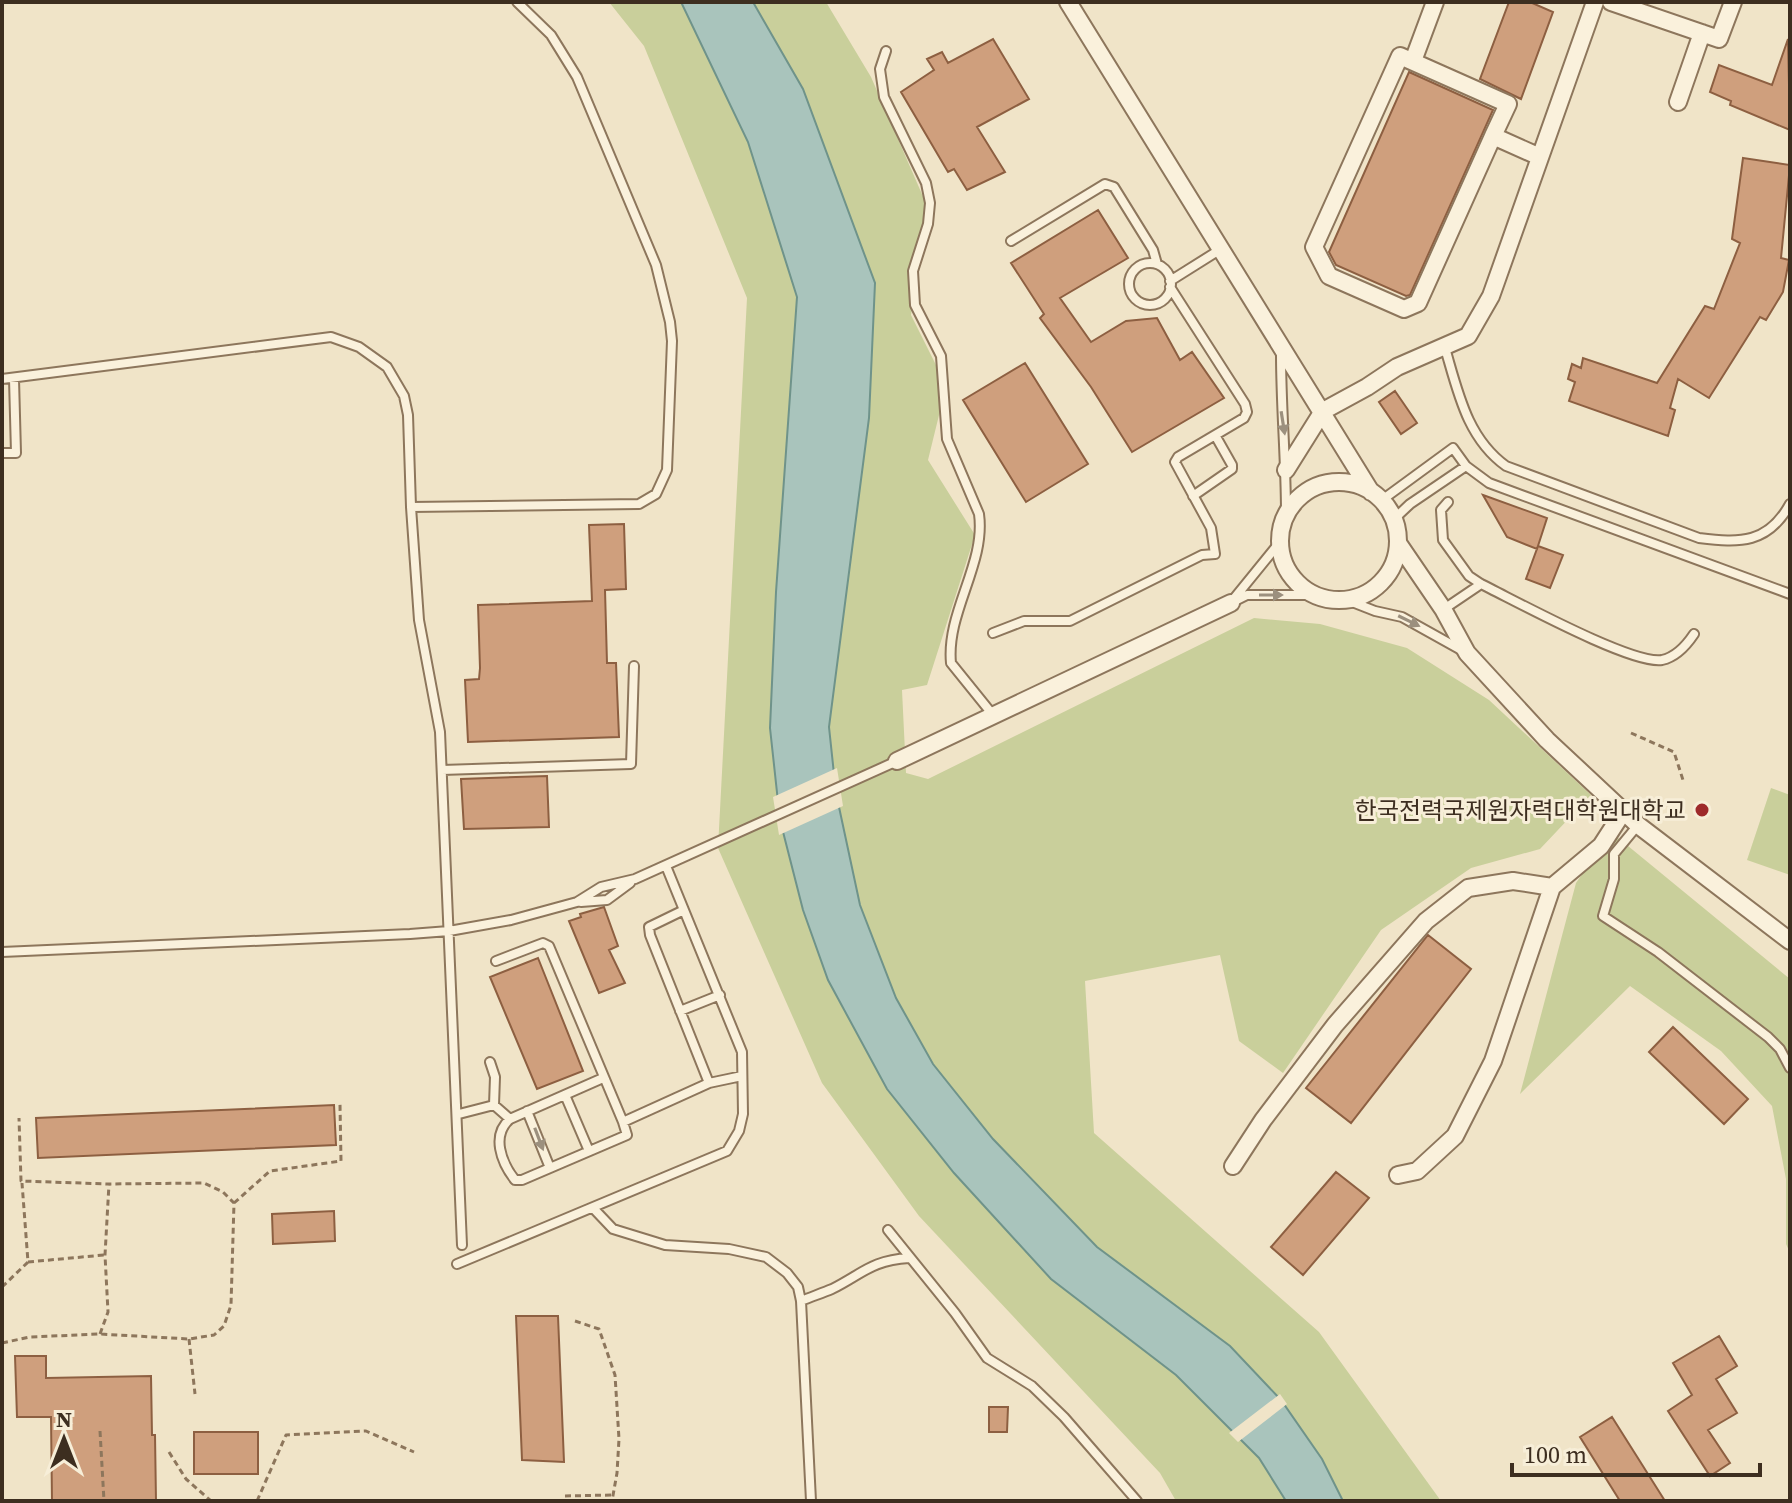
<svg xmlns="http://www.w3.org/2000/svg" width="1792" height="1503" viewBox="0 0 1792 1503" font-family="'Source Serif 4','Noto Sans KR',serif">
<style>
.green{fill:#c9cf9b}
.water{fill:#a9c4bc;stroke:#6f938a;stroke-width:2}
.pier{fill:#f0e4c8}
.building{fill:#cf9f7d;stroke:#8d5f41;stroke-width:2}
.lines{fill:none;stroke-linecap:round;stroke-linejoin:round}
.service-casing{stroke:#8d765c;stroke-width:12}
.minor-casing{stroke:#8d765c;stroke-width:20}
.path{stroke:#8d765c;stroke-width:3;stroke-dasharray:6 4;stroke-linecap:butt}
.service{stroke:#faf1dc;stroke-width:8}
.minor{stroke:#faf1dc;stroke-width:16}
.oneway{fill:#9c907e}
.poi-dot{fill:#9e2a2b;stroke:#f7eed8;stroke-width:3}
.labels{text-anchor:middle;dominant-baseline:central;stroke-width:6;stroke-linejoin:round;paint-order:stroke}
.poi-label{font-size:24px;fill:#3d2e20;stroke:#f7eed8;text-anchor:end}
</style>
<rect width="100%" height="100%" fill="#f0e4c8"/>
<path class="green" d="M609,2h72l67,140 49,155 -21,295 4,228 23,90 25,70 59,109 164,190 125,96 83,83 27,43h-110l-16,-28 -241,-257 -97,-133 -104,-235 29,-550 -103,-252z
M753,2h73l45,75 57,131 -17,107 27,54 2,42 -12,49 47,75 -48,150 -25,5 4,83 22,6 326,-161 66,6 87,24 82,52 102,95 -51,54 -69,19 -90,62 -98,143 -44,-32 -19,-86 -135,26 9,152 225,199 122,169h-98l-21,-42 -42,-59 -50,-54 -133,-99 -104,-108 -60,-75 -37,-66 -36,-93 -24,-112 -7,-66 40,-309z
M1771,788l19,7v80l-43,-15z
M1611,832l179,147v274l-4,-9v-65l-14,-73 -51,-55 -91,-65 -110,108 56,-211z"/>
<path class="water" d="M681,2h72l50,87 72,194 -6,135 -40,309 7,66 24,112 36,93 37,66 60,75 104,108 133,99 51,54 41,59 21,42h-57l-27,-43 -83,-83 -125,-96 -97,-106 -67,-84 -59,-109 -25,-70 -23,-90 -10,-92 6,-136 21,-295 -49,-155z"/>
<path class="pier" d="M837,768l6,38 -64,29 -6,-38z
M1280,1394l7,10 -49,38 -9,-9z"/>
<path class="building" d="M1509,2h21l23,10 -32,87 -41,-20z
M993,39l36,60 -52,28 28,45 -38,18 -13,-21 -6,3 -47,-80 33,-22 -7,-11 15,-7 6,11z
M1788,39l2,91 -60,-25 1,-4 -21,-9 9,-27 53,20z
M1409,72l84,38 -83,185 -4,1 -70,-31 -7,-13z
M1743,158l47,7 -9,93 8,2 -6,32 -17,28 -6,-3 -51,81 -31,-19 -8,29 5,2 -7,26 -99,-35 6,-19 -7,-3 4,-15 9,4 2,-10 74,25 48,-77 9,3 26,-66 -8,-4z
M1098,210l30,48 -68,40 31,44 35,-21 31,-3 23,42 12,-8 32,46 -92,54 -41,-65 -51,-69 4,-4 -33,-51z
M1025,363l63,101 -62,38 -63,-102z
M1395,391l22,32 -16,11 -22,-32z
M1483,495l64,23 -10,31 -30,-12z
M624,524l2,65 -21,1 2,73h9l3,74 -151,5 -3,-62 14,-1 1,-11 -2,-63 114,-4 -3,-76z
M1538,546l25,9 -13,33 -24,-9z
M547,776l2,51 -85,2 -3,-50z
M604,907l14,39 -9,4 16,33 -26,10 -30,-72 12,-4 -1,-3z
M1428,935l43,34 -120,154 -45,-35z
M538,958l45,113 -46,18 -47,-112z
M1673,1027l75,72 -24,25 -75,-72z
M334,1105l2,40 -298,13 -2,-40z
M1336,1172l33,26 -66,77 -32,-28z
M334,1211l1,30 -62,3 -1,-30z
M516,1316h42l6,146 -42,-2z
M1719,1336l18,30 -21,13 21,34 -29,17 22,33 -20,13 -42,-65 24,-16 -19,-32z
M15,1356h31v22l105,-2 1,59h3l1,66h-104l-1,-84h-34z
M989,1407h19l-1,25h-18z
M1612,1417l53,84h-45l-40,-64z
M194,1432h64v42h-64z"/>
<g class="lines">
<g class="service-casing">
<path id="service" d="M886,51l-6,18 4,28 42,86 4,20 -2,21 -15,47 2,34 26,51 6,83 32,75c7,50 -33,98 -28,149l42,52
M1011,241l94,-57 9,3 39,63 4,14
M1129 284a21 21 0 1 1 42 0a21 21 0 1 1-42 0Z
M1170,281l51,-32
M1445,348c13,44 22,90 61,118l193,72c41,5 69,6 91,-34
M1281,354c0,53 5,106 5,160
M2,379l329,-42 28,10 28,20 17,29 4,19 3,92 8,113 21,112 22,513
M2,453h14l-2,-74
M1193,496l39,-27v-4l-17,-30
M1382,500l71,-52 13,18 23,17 301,111
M1448,502l-7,8 2,30 26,36 12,8c33,16 151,81 181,76 14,-3 24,-14 32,-26
M411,507l228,-3 17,-10 11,-24 5,-129 -2,-19 -14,-57 -79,-188 -26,-42 -34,-33
M1394,519l16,-15 56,-38
M1347,600l28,11 27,6 61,34
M1232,601l48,-59
M1231,603l16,-8h67
M1444,609l37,-25
M993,633l31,-12h46l132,-66 13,-1 -4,-26 -36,-66 3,-5 66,-39 3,-6 -2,-8 -75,-117
M442,770l189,-6 3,-98
M1638,825l-24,29v25l-11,37 55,36 110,85 12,12 10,19
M581,902l26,-2 23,-17
M684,910l-35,17 1,8 59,148
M2,952l408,-18 39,-3 62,-11 66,-18 24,-15 34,-8 262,-118
M496,961l47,-18 6,3 74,176 86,-39 33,-7
M680,1011l40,-16
M490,1062l5,15 -1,28
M603,1078l-93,41c-19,16 -9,43 5,61h7l105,-45 -4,-13
M565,1095l24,56
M527,1111l23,57
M459,1114l35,-9 16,14
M594,1209l19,20 52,16 64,4 37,8 21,16 11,14 3,14 10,200
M888,1230l67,83 32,45 45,28 32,31 73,84
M457,1264l270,-113 12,-20 4,-17 -1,-62 -76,-186
M801,1301c10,-4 21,-8 31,-12 30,-15 40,-29 77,-31"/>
</g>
<g class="minor-casing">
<path id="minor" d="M1068,2l303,490
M1611,2l108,37 14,-37
M1413,61l22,-59
M1678,102l24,-69
M1493,136l15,-32 -108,-48 -86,191 15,29 75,33 14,-6 75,-167 47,21
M1286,470l37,-59 44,-24 30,-20 71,-31 23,-40 104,-294
M1280 541a59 59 0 1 1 118 0a59 59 0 1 1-118 0Z
M1398,543l45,66 24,44 80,87 91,85 152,116
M897,761l334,-158
M1233,1166l30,-46 72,-95 91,-104 42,-33 45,-7 39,6
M1398,1175l19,-4 38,-35 38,-75 59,-174 49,-41 22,-34"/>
</g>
<path class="path" d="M1631,733l43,19 9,28
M234,1203l36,-32 71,-10 -1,-57
M28,1262l76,-7
M2,1287l26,-25 -6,-79
M575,1321l24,8 16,46 4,64 -2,34 -5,28
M100,1334l8,-22 -3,-57 4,-71
M189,1339l6,55
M2,1343l28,-6 70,-3 89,5 25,-4 10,-9 7,-21 3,-102 -11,-11 -19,-9 -95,1 -88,-3 -2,-63
M100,1431l4,70
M169,1452l17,27 25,22
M565,1496l47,-1
M257,1501l29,-66 80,-4 48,21"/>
<use href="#service" class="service"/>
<use href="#minor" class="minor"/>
</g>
<defs><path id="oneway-solid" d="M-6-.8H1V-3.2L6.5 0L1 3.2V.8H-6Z" transform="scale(2)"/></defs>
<g class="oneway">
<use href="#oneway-solid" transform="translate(1283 423) rotate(81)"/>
<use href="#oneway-solid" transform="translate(1271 595)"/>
<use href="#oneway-solid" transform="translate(1409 621) rotate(26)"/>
<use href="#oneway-solid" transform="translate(539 1139) rotate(69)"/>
</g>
<circle class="poi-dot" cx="1702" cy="810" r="8"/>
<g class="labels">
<g class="poi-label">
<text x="1686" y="810">한국전력국제원자력대학원대학교</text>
</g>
</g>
<rect width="1792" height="1503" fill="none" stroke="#3d2e20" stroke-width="8"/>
<g transform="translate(64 1439)" stroke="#f7eed8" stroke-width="6" paint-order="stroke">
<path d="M0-6L14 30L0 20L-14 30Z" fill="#3d2e20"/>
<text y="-12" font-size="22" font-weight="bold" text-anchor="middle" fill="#3d2e20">N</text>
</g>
<path d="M1512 1463v12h248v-12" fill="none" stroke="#3d2e20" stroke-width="4"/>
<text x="1524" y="1463" font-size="24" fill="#3d2e20" stroke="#f7eed8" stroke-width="6" paint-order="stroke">100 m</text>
</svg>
